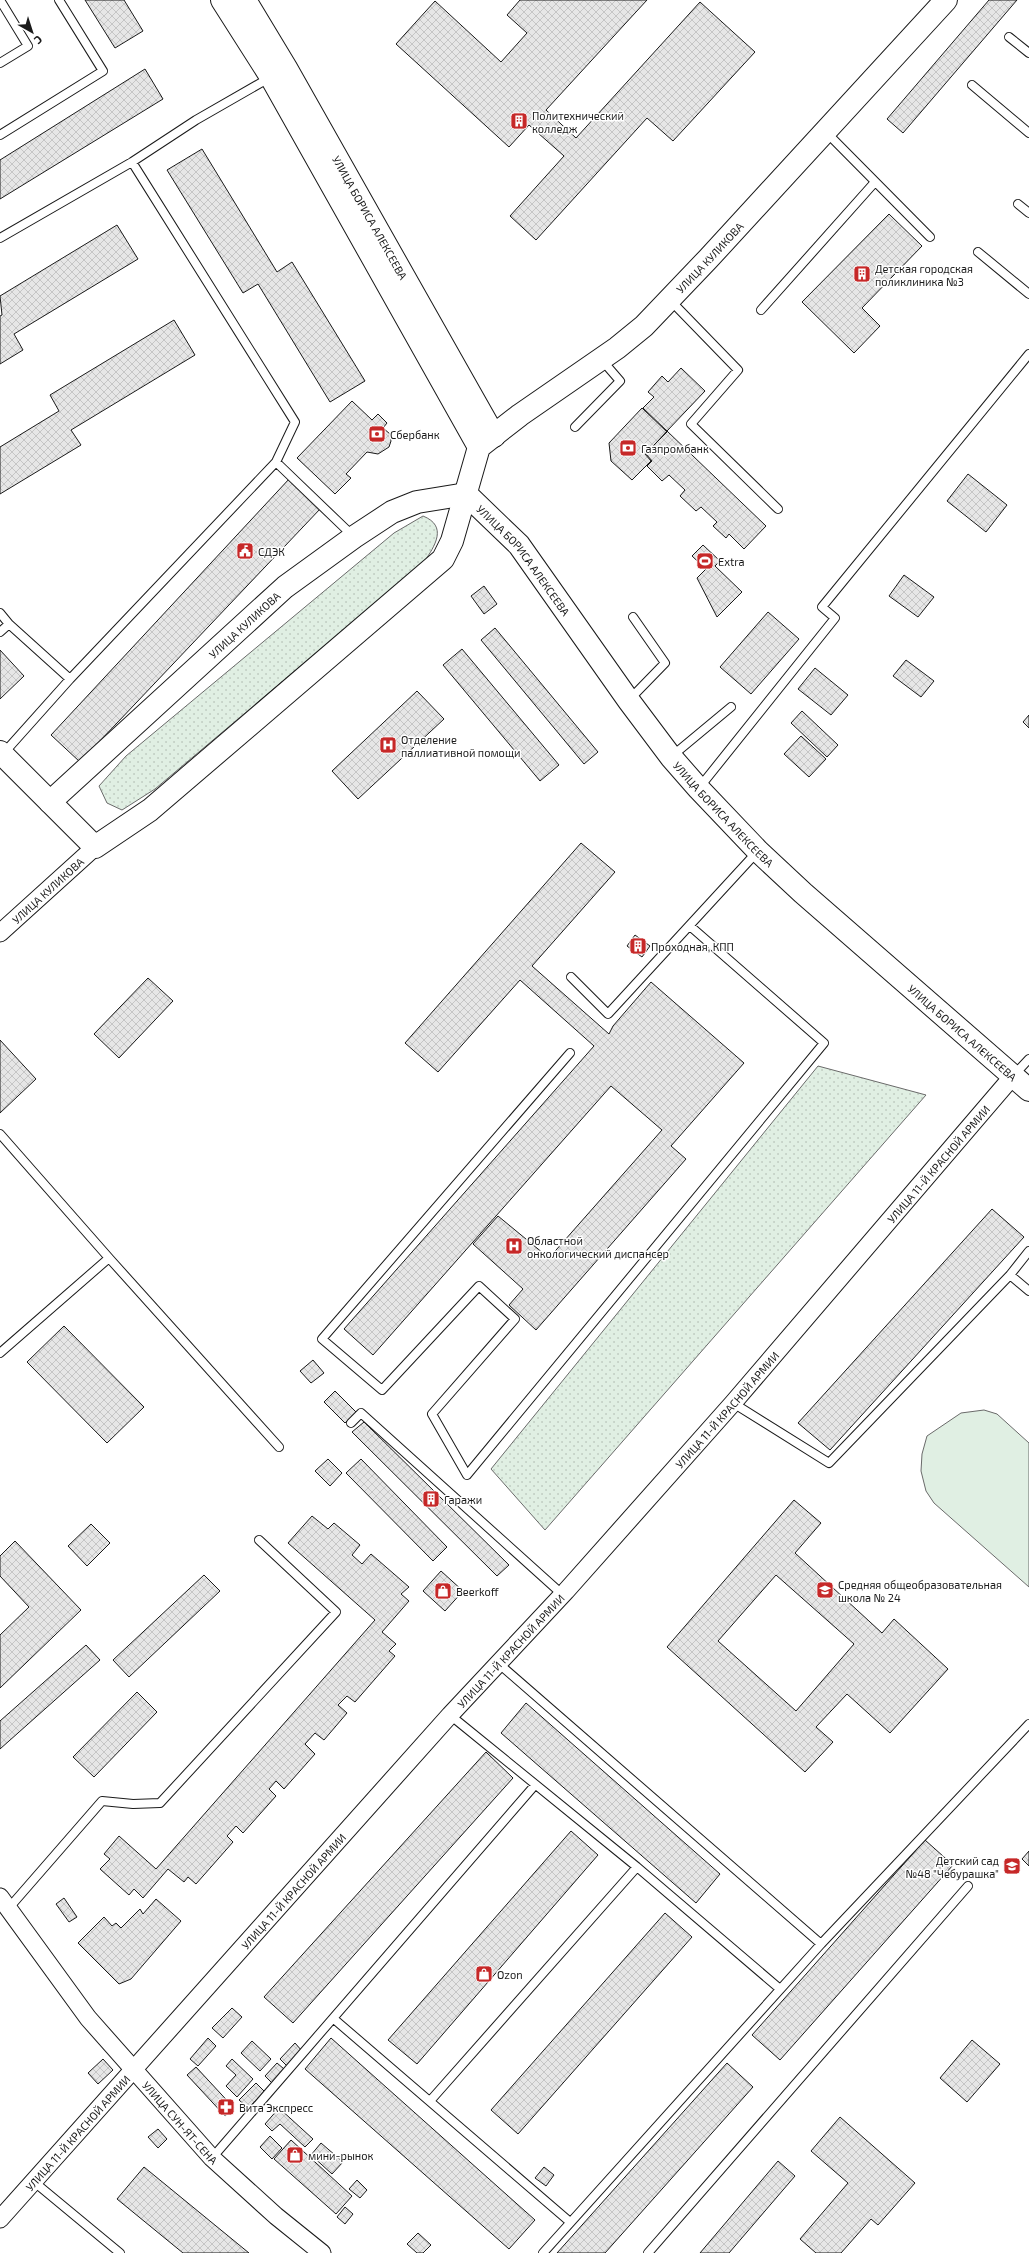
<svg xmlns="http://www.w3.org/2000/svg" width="1029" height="2253" viewBox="0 0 1029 2253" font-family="'Exo 2',sans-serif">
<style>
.grass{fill:url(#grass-dots);stroke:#6a6a6a}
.garden{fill:#e0efe3;stroke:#6a6a6a}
.building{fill:url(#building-cross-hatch);stroke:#1a1a1a;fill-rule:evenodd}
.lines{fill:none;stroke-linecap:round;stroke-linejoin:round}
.lane-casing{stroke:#1a1a1a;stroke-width:10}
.street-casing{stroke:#1a1a1a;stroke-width:19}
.secondary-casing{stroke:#1a1a1a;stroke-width:24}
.lane{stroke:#fff;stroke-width:8}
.street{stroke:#fff;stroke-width:17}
.secondary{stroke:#fff;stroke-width:22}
.labels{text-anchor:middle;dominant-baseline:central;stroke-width:3;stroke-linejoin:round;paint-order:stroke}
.poi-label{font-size:11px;fill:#1a1a1a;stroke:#fff;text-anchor:start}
.street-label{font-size:11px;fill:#1a1a1a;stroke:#fff}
</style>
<defs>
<pattern id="grass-dots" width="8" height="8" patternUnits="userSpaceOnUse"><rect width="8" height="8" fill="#e0efe3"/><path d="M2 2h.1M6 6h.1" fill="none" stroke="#c0ccc2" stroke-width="1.8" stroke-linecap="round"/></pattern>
<pattern id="building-cross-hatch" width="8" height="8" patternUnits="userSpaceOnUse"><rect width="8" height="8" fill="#e6e6e6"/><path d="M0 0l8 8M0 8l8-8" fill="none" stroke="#c5c5c5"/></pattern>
</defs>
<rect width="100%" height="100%" fill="#fff"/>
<path class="grass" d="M423,516c25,10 12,30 1,46l-269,227 -33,21 -15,-7 -8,-17 27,-30 268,-223z
M818,1066l108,29 -381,435 -54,-61z"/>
<path class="garden" d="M984,1410l13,4 32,29v144l-95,-84 -8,-12 -5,-20 1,-17 5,-18 34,-23z"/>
<path class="building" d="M85,0h39l19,31 -28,17z
M520,0h127l-101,110 30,28 124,-136 55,50 -82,89 -26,-23 -111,122 -26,-24 54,-60 -35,-31 -20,22 -113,-103 39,-43 66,61 26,-29 -20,-18z
M989,0h28l-114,133 -16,-14z
M145,69l18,30 -163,100v-39z
M202,149l75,123 15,-10 73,119 -35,21 -72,-118 -15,9 -76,-123z
M889,214l33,32 -60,62 18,18 -26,27 -52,-51z
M117,225l21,34 -124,75 9,16 -23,14v-48l2,-1 -2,-19z
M174,320l21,35 -124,75 10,15 -81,49v-47l59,-36 -9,-16z
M681,368l24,23 -38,40 -24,-23 11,-11 -6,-5 14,-16 6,6z
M352,401l20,19 6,-6 9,9 -4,5 7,6 1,7 -2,6 -11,7 -11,-2 -21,22 5,4 -16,16 -38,-36z
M642,408l25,24 -22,22 6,7 -19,19 -21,-19 -2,-18z
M667,431l99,95 -22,23 -15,-15 -3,4 -13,-12 4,-4 -16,-15 -5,4 -16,-15 5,-6 -16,-15 -7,6 -15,-15 5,-5 -6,-7z
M968,474l39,31 -21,27 -39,-31z
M290,478l31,30 -241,254 -29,-27z
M703,545l17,16 -5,5 27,26 -25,25 -20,-39 9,-9 -14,-13z
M904,575l30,22 -16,20 -29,-21z
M484,586l13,18 -13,10 -13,-18z
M768,612l31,27 -48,55 -31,-27z
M495,628l103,124 -14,12 -103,-124z
M462,649l97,116 -19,16 -97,-116z
M0,650l24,26 -24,23z
M906,660l28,21 -13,16 -28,-21z
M815,668l33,27 -17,20 -33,-26z
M417,691l27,28 -86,80 -26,-28z
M802,711l36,34 -11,12 -36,-34z
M1029,715v13l-6,-6z
M801,736l25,23 -17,18 -25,-23z
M581,843l34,29 -83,94 77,68 4,-8 38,-44 93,81 -73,83 15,13 -150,171 -27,-25 14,-16 -50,-45 25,-28 51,42 113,-128 -51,-44 -238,269 -29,-26 250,-283 -74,-66 -82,92 -33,-29z
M635,935l15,11 -8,11 -15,-11z
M148,978l25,23 -54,57 -25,-24z
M0,1040l36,39 -36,34z
M992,1209l32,28 -194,213 -32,-27z
M64,1326l80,81 -37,36 -80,-81z
M313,1360l11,13 -13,10 -11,-12z
M335,1391l21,21 -11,11 -21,-21z
M364,1422l145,143 -12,11 -145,-144z
M328,1459l14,14 -12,13 -15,-15z
M361,1459l86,88 -14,14 -87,-88z
M794,1500l27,23 -26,30 87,80 12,-14 54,50 -58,64 -43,-39 -31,33 17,15 -28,30 -138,-125zM776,1575l78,69 -58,67 -78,-70z
M312,1516l16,13 6,-6 26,22 -8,10 10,9 9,-10 38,33 -8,7 8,7 -27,31 14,12 -7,7 6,5 -40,46 -8,-6 -9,9 9,8 -23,27 -9,-7 -10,11 10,10 -31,35 -8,-8 -7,8 7,7 -33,37 -7,-7 -9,10 6,6 -37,42 -8,-7 -4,5 -16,-13 -25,29 -9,-9 -5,6 -29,-26 10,-10 -6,-5 15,-18 37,33 219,-249 -87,-77z
M91,1524l19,19 -23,23 -19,-20z
M15,1541l66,69 -81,78v-53l29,-28 -29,-31v-20z
M441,1571l22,20 -18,20 -22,-20z
M204,1575l16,16 -91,86 -16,-17z
M86,1645l14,15 -100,89v-28z
M137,1692l20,20 -63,65 -21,-20z
M526,1703l194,171 -24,29 -195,-170z
M486,1752l27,26 -220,245 -29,-26z
M571,1831l27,24 -181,209 -29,-24z
M925,1840l28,25 -173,195 -28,-25z
M1029,1851v15l-7,-7z
M64,1898l13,19 -8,5 -13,-18z
M156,1899l25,22 -50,58 -12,5 -41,-41 26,-26 8,9 4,-3 5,5 19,-19 3,5z
M665,1913l27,24 -174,197 -27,-24z
M232,2008l10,9 -19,21 -11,-10z
M208,2038l8,8 -18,20 -8,-7z
M331,2038l204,182 -26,29 -204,-180z
M972,2040l28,24 -33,38 -27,-24z
M252,2041l19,18 -11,12 -19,-18z
M295,2043l7,8 -15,15 -7,-7z
M103,2059l10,11 -15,14 -10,-11z
M232,2059l21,20 -16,18 -11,-11 10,-11 -10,-9z
M277,2063l7,6 -12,14 -7,-7z
M727,2063l26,24 -148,166h-48z
M196,2067l38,41 -9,8 -38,-41z
M256,2083l9,9 -17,16 -9,-8z
M279,2108l34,31 -8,8 -25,-23 -8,7 -7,-7z
M840,2117l75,66 -37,42 -7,-6 -30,34h-25l-16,-14 48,-56 -37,-32z
M158,2129l9,10 -9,9 -10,-11z
M270,2136l12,12 -10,11 -12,-12z
M291,2140l61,56 -16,18 -62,-55z
M321,2143l22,19 -11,12 -21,-19z
M778,2161l17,15 -66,77h-29z
M144,2167l105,86h-66l-66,-54z
M544,2167l10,8 -8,11 -11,-8z
M357,2180l10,10 -7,8 -11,-9z
M345,2207l8,7 -8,10 -8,-7z
M418,2233l13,12 -8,8h-6l-10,-9z"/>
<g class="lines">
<g class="lane-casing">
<path id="lane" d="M1009,37l20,16
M0,63l28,-17 -28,-46
M972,85l57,48
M826,132l104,105
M0,135l103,-64 -44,-71
M1018,204l11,9
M0,238l132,-76 64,-42 75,-43
M978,252l51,42
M670,300l68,70 -47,54 87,85
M761,310l114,-128
M575,427l45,-46 -19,-22
M276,462l77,74
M0,613l9,11 61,55 206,-217 19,-40 -163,-260
M0,632l9,-8
M629,700l36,-37 -32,-46
M3,754l67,-75
M672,756l59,-49
M699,788l136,-170 -13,-11 207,-253
M571,977l37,37 149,-162
M570,1053l-248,286 60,51 97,-104 36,33 -83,95 35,61 357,-432 -134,-117
M1014,1075l15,-16
M0,1134l109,124 -109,95
M109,1258l170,189
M1010,1275l19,16
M733,1403l96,60 181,-188 19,-24
M351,1423l10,-10 202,182
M498,1663l323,281
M450,1715l187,152 143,122
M8,1909l94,-108 31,3 27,-1 176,-191 -77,-72
M334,2019l236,203
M430,2101l207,-234
M212,2158l323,-373
M33,2181l87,72
M543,2253l278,-309 208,-220
M648,2253l320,-367"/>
</g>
<g class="street-casing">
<g id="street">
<path id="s1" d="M0,933l95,-86"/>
<path id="s2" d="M0,1897l88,121 124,140 64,58 46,37"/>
<path id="s3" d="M0,2219l450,-504 116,-124 167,-188 280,-327"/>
</g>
</g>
<g class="secondary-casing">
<g id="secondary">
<path d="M222,0l49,77 208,370"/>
<path id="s4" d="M245,0l41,68 208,368"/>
<path id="s5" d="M466,494l53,51 110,156 42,56 28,32 59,62 45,42 226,197"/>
<path id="s6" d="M0,752l95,95 55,-37 293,-251 9,-18 27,-94 41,-32 97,-67 27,-22 64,-67 238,-259"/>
<path id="s7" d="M50,802l235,-215 69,-50 38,-25 25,-10 49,-8"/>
</g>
</g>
<use href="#lane" class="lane"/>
<use href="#street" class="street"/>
<use href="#secondary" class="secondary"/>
</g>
<defs>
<g id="building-square" transform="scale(0.9)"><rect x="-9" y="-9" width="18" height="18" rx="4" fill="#c62828" stroke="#fff"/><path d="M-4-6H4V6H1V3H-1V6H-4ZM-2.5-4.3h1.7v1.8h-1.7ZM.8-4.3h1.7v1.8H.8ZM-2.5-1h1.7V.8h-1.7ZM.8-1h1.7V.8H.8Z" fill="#fff"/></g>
<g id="bank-square" transform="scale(0.9)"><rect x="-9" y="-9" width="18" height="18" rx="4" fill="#c62828" stroke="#fff"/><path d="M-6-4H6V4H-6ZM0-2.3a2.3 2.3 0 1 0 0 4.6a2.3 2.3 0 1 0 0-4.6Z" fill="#fff"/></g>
<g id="civic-square" transform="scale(0.9)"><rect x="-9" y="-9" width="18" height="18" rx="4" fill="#c62828" stroke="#fff"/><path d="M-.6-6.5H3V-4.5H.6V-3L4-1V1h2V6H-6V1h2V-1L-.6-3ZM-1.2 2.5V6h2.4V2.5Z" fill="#fff"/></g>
<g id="stadium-square" transform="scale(0.9)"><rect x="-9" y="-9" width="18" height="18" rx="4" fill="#c62828" stroke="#fff"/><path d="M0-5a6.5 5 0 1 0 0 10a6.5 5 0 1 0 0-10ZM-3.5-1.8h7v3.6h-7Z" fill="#fff"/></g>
<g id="hospital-square" transform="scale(0.9)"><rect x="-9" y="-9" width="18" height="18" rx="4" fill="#c62828" stroke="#fff"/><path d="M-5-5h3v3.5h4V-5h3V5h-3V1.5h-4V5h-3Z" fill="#fff"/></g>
<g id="school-square" transform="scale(0.9)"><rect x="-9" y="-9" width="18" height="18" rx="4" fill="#c62828" stroke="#fff"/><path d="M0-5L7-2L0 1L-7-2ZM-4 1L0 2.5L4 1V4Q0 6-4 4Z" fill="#fff"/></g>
<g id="shop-square" transform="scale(0.9)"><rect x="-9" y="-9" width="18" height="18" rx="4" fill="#c62828" stroke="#fff"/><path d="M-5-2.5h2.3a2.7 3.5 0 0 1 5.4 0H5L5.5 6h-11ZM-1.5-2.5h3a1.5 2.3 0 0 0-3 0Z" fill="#fff"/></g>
<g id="pharmacy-square" transform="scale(0.9)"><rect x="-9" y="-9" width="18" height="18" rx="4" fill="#c62828" stroke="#fff"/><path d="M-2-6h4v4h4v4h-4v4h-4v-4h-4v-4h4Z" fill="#fff"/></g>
</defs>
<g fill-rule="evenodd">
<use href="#building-square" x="519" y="121"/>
<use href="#building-square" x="862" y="274"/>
<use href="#bank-square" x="377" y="434"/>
<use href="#bank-square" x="628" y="448"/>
<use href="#civic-square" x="245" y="551"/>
<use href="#stadium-square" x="705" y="561"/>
<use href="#hospital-square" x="388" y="745"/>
<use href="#building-square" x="638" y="946"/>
<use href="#hospital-square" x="514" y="1246"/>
<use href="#building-square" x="431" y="1499"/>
<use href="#school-square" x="825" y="1590"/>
<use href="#shop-square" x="443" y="1591"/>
<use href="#school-square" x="1012" y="1866"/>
<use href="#shop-square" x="484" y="1974"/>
<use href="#pharmacy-square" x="226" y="2107"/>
<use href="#shop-square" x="295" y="2155"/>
</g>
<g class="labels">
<g class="poi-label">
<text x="532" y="115">Политехнический<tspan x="532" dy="13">колледж</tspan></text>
<text x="875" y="268">Детская городская<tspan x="875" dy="13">поликлиника №3</tspan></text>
<text x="390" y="434">Сбербанк</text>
<text x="641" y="448">Газпромбанк</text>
<text x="258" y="551">СДЭК</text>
<text x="718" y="561">Extra</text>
<text x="401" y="739">Отделение<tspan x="401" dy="13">паллиативной помощи</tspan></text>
<text x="651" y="946">Проходная, КПП</text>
<text x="527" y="1240">Областной<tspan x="527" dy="13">онкологический диспансер</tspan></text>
<text x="444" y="1499">Гаражи</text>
<text x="838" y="1584">Средняя общеобразовательная<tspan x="838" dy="13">школа № 24</tspan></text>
<text x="456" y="1591">Beerkoff</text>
<text x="999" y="1860" text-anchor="end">Детский сад<tspan x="999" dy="13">№48 "Чебурашка"</tspan></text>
<text x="497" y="1974">Ozon</text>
<text x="239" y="2107">Вита Экспресс</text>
<text x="308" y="2155">мини-рынок</text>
</g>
<g class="street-label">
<text stroke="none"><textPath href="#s4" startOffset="251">УЛИЦА БОРИСА АЛЕКСЕЕВА</textPath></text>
<text stroke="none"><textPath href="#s6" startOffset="1004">УЛИЦА КУЛИКОВА</textPath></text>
<text stroke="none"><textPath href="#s5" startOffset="88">УЛИЦА БОРИСА АЛЕКСЕЕВА</textPath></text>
<text stroke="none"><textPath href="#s7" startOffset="263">УЛИЦА КУЛИКОВА</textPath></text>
<text stroke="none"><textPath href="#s5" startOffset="412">УЛИЦА БОРИСА АЛЕКСЕЕВА</textPath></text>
<text stroke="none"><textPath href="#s1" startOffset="64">УЛИЦА КУЛИКОВА</textPath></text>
<text stroke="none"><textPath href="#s5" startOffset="736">УЛИЦА БОРИСА АЛЕКСЕЕВА</textPath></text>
<text stroke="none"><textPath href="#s3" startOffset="1412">УЛИЦА 11-Й КРАСНОЙ АРМИИ</textPath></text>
<text stroke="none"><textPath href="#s3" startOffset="1088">УЛИЦА 11-Й КРАСНОЙ АРМИИ</textPath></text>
<text stroke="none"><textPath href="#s3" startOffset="764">УЛИЦА 11-Й КРАСНОЙ АРМИИ</textPath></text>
<text stroke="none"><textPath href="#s3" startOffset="440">УЛИЦА 11-Й КРАСНОЙ АРМИИ</textPath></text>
<text stroke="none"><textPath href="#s2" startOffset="289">УЛИЦА СУН-ЯТ-СЕНА</textPath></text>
<text stroke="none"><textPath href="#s3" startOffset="116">УЛИЦА 11-Й КРАСНОЙ АРМИИ</textPath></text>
</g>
</g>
<g transform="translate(32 32) rotate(141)" stroke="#ffffff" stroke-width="3" paint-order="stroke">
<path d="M0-3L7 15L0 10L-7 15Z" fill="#1a1a1a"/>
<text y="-6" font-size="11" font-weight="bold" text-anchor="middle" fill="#1a1a1a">С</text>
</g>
</svg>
